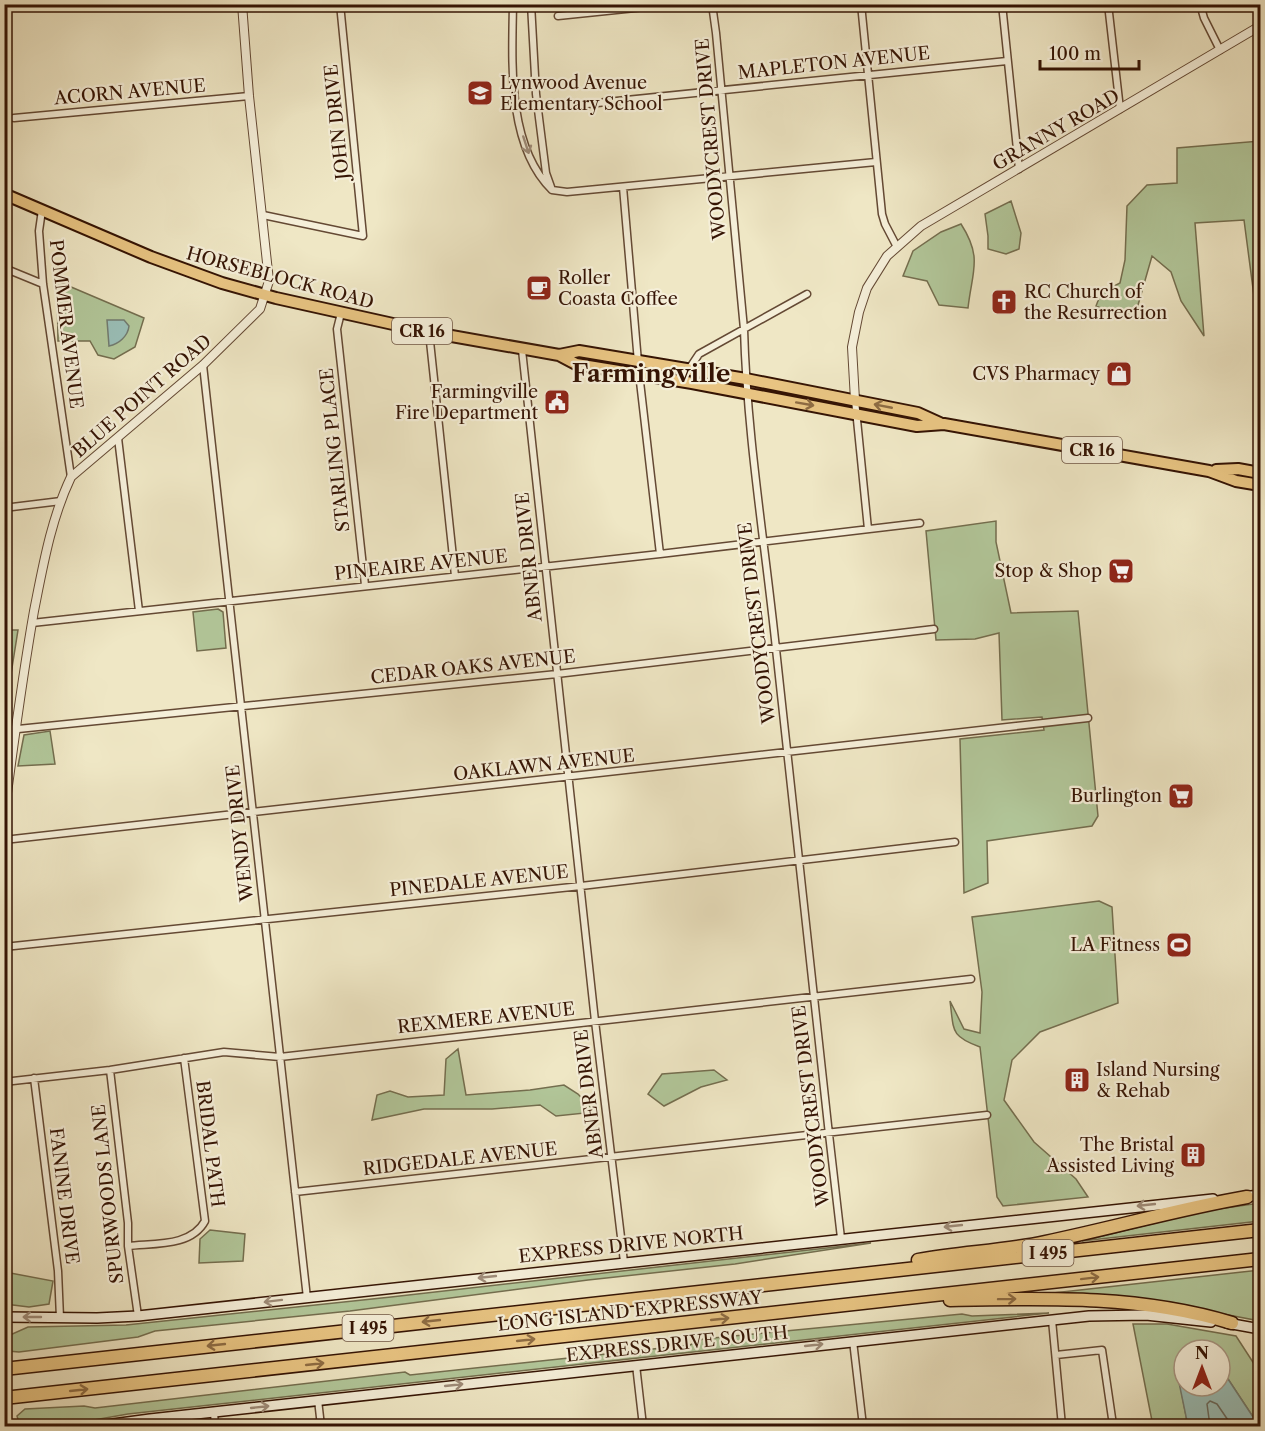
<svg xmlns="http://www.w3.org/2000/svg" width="1265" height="1431" viewBox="0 0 1265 1431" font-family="'Libre Caslon Text',serif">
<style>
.green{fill:#b2c79a;stroke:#746e4f;stroke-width:1.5}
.water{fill:#9abfb8;stroke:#727b70;stroke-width:1.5}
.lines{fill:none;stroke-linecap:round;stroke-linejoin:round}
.shore{stroke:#686a5e;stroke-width:1.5}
.minor-casing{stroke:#644934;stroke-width:9}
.tertiary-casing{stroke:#644934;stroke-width:10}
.secondary-casing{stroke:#351404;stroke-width:12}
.primary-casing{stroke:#351404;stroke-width:14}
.motorway-casing{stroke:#351404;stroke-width:15}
.minor{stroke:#f5efd9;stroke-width:6}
.tertiary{stroke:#f5efd9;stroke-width:8}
.secondary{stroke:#f5efd9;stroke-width:9}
.primary{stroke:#e8c482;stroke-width:10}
.motorway{stroke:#e8c482;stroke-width:12}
.oneway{stroke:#9f8c79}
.oneway2{stroke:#8e6c43}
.labels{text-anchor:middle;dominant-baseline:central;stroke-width:4.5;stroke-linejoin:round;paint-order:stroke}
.shield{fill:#f5efd9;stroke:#6f5644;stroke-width:1.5}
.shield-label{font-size:16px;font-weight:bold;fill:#351404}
.street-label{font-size:18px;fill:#351404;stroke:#f5efd9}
.poi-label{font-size:18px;fill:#351404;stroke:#f5efd9;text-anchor:end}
.district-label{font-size:24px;font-weight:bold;fill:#351404;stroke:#f5efd9}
</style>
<rect width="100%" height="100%" fill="#efe7c5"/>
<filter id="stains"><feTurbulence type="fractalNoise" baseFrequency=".00333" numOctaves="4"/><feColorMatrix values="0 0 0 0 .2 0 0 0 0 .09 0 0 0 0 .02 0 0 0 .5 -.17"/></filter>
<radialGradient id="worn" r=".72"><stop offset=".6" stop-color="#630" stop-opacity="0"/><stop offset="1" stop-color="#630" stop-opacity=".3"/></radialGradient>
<path class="green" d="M1260,141v201l-16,-122 -49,3 9,113 -23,-35 -10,-29 -19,-16 -16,56 -20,3 -20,-9 5,-13 19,-10 5,-23 2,-54 20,-21 30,-2v-35z
M1011,201l10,32 -2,16 -13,5 -18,-5v-13l-3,-22z
M961,224c22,34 11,47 7,84l-29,-3 -12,-24 -24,-5 10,-25 28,-19z
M57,281l87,37 -9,29 -21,12 -16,-4 -8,-14h-32z
M996,521v21l15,71 67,-2 20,205 -6,10 -105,15 1,42 -24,10 -4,-154 84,-9 -2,-13 -40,3 -3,-87 -24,6 -39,1 -10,-109z
M218,609l5,3 3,36 -29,3 -4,-39z
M5,630h13l-13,82 -1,-82z
M50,731l5,33 -37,2 6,-31z
M1099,901l13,6 6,96 -78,29 -28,28 -8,40 30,42 42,37 12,18 -85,9 -6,-9 -17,-150c-30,-11 -26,-16 -30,-46l14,28 16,4 2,-41 -10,-75z
M458,1049l8,46 64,-5 34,-5 14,9 17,18 -39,4 -16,-11 -48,4h-68l-52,11 5,-25 13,-4 18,6 36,-2 2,-36z
M714,1070l13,10 -26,7 -37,19 -16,-12 14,-20z
M1260,1203v18l-178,20 122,-30z
M210,1230l35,4 -2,27 -44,2 1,-24z
M871,1243l-136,21 -147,16 -238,31 -195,20 -17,6 -119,15 -11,-1 2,-16 18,-8 98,-2 265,-28z
M1260,1270v51l-63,-12 -144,-16z
M5,1272l48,9 -4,23 -20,3 -24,-3z
M1049,1313l-921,101 -68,12h-40l-3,-10 8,-7 59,-3 11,2 310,-36 5,3 280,-30 13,-6 259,-25 10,2z
M1133,1324h34l69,12 24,37v53h-1l-31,-47 -8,3v-32h-36v24h-6l10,52h-35z"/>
<path class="water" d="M107,320h17l5,6c-1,10 -10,18 -20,20z
M1177,1373l7,1v12h16l1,3 9,-3h10v-4l8,-3 31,47h-71z"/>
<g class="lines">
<path class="shore" d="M1210,1426l-3,-22 3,-3 7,3 15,22"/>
<g class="minor-casing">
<path id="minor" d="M513,4c-1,59 -6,142 39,186l15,2 309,-30
M531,4l5,90 10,79 5,14
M712,4l4,29 28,296c3,108 21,214 32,320 21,197 42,393 65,589
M861,4l21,210 3,10 12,23
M1002,4l17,165
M1108,4l12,105
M1200,4l4,14 16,32
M558,16l116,-12
M558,107l449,-46
M14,118l235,-22
M623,187l15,175
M42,210l-3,21 4,53 28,193
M263,215l100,21 -23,-232
M4,268l39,16
M341,313l-4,16 28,256
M429,332l26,244
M522,350l73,671 29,241
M203,365l104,933
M689,369l10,-15 108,-60
M639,373l21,181
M855,400l13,129
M118,438l21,173
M4,508l57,-7
M32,623l628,-69 260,-31
M4,734l14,-5 539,-55 377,-45
M4,840l1084,-122
M4,947l577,-61 374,-44
M110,1070l18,153v23l10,70
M34,1078l24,193 2,47
M4,1082l106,-12 114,-18 56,5 691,-78
M295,1192l692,-77
M128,1246c26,-3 63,1 77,-25l-21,-163
M1052,1320l10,106
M853,1341l10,85
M1056,1355l46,-5 11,75 -10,1
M636,1365l7,61
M318,1400l3,26
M214,1412l1,14"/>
</g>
<g class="tertiary-casing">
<path id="tertiary" d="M855,400l-3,-53 7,-35 8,-24 20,-32 34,-30 339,-200
M4,816c9,-69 18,-137 30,-205 9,-45 17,-92 37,-134l132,-112 57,-56 9,-28 -20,-185 -7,-92"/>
</g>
<g class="secondary-casing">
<path id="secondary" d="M1242,1197l18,-2
M4,1317l93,1 41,-2 1075,-117
M1227,1323l33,6
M98,1426l52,-7 939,-103 57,-1 65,7"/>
</g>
<g class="primary-casing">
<path id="primary" d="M4,194l147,63 71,26 54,15 153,34 130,23 17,9 116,19 225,43 27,-2 265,47 27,10 24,4
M559,355l20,-4 167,28 172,34 22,10
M1216,470l22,-1 22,4"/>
</g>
<g class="motorway-casing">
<path id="motorway" d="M918,1260c42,-8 86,-9 127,-18 68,-14 133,-33 202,-45
M950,1300c95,-2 191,-5 282,23
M4,1369l1256,-139
M4,1398l1256,-139"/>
</g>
<use href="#minor" class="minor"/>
<use href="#tertiary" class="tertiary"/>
<use href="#secondary" class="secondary"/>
<use href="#primary" class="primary"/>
<use href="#motorway" class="motorway"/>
</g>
<defs><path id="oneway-shaft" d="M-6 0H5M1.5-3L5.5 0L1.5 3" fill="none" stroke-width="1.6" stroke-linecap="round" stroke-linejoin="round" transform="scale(1.5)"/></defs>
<g class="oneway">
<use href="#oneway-shaft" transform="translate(526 145) rotate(72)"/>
<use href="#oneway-shaft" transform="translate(1146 1205) rotate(174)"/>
<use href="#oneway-shaft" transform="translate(953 1226) rotate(174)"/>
<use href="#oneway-shaft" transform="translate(487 1277) rotate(174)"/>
<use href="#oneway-shaft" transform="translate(273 1301) rotate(173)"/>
<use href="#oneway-shaft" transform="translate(32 1317) rotate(-180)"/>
<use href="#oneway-shaft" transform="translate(814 1345) rotate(-6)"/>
<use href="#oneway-shaft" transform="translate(454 1385) rotate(-6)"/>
<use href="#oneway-shaft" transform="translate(260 1407) rotate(-6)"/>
</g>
<g class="oneway2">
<use href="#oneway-shaft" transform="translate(805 404) rotate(10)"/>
<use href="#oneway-shaft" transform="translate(883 406) rotate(-169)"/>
<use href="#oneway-shaft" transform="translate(1090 1278) rotate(-7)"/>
<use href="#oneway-shaft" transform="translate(1007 1299) rotate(-1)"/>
<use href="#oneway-shaft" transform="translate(720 1319) rotate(-6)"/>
<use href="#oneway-shaft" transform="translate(431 1321) rotate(174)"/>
<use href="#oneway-shaft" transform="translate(526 1340) rotate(-6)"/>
<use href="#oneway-shaft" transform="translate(216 1345) rotate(174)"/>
<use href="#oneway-shaft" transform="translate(315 1364) rotate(-6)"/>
<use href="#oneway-shaft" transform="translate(79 1390) rotate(-6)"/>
</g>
<defs>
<g id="school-square" transform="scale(1.35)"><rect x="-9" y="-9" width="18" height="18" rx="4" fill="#8f2418" stroke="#f5efd9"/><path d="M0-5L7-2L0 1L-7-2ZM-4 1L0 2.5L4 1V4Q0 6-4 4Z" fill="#fff"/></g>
<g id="cafe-square" transform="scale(1.35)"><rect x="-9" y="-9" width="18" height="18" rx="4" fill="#8f2418" stroke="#f5efd9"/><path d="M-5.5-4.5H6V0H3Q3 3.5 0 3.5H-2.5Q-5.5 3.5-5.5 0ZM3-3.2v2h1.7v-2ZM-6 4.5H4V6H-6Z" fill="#fff"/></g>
<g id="church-square" transform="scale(1.35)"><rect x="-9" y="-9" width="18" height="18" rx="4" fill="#8f2418" stroke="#f5efd9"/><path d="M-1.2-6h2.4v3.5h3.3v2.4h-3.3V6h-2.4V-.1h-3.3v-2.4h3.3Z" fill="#fff"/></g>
<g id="shop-square" transform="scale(1.35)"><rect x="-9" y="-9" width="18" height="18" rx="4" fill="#8f2418" stroke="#f5efd9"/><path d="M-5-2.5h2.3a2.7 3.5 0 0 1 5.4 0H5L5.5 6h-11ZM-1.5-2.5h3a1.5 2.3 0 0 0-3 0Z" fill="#fff"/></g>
<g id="civic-square" transform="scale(1.35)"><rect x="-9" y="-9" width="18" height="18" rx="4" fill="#8f2418" stroke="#f5efd9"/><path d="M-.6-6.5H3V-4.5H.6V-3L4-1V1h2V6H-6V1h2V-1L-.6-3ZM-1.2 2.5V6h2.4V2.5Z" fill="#fff"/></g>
<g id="supermarket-square" transform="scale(1.35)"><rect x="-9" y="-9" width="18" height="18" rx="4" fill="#8f2418" stroke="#f5efd9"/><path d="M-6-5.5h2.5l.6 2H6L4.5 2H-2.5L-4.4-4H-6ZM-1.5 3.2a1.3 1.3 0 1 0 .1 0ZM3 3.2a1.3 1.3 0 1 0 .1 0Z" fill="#fff"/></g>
<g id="stadium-square" transform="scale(1.35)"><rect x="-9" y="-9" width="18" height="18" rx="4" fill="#8f2418" stroke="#f5efd9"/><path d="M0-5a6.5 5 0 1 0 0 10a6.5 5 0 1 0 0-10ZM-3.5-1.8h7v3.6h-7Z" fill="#fff"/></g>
<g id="building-square" transform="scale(1.35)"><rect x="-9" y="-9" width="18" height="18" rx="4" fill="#8f2418" stroke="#f5efd9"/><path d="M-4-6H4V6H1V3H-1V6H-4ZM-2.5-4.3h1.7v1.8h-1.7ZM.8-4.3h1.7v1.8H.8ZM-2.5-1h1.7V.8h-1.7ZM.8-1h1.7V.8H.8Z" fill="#fff"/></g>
</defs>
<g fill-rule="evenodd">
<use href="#school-square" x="480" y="93"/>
<use href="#cafe-square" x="539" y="288"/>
<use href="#church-square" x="1004" y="302"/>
<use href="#shop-square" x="1119" y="374"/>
<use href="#civic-square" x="557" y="402"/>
<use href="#supermarket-square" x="1121" y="571"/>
<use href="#supermarket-square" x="1181" y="796"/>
<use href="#stadium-square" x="1179" y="945"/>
<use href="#building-square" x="1077" y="1080"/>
<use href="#building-square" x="1193" y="1155"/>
</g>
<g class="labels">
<g class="shield">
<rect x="392" y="318" width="60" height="26" rx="4.5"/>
<rect x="1062" y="437" width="60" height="26" rx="4.5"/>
<rect x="1022.5" y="1240" width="51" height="26" rx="4.5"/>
<rect x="342.5" y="1315" width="51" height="26" rx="4.5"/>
</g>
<g class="shield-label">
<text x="422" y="331">CR 16</text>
<text x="1092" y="450">CR 16</text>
<text x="1048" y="1253">I 495</text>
<text x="368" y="1328">I 495</text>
</g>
<g class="street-label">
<text transform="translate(834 63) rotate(-6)">MAPLETON AVENUE</text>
<text transform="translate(130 92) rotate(-5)">ACORN AVENUE</text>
<text transform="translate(337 122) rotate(-96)">JOHN DRIVE</text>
<text transform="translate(1056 130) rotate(-30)">GRANNY ROAD</text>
<text transform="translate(711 139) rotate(-95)">WOODYCREST DRIVE</text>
<text transform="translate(280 278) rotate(15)">HORSEBLOCK ROAD</text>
<text transform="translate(66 324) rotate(83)">POMMER AVENUE</text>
<text transform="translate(142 396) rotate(-41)">BLUE POINT ROAD</text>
<text transform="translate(335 450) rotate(-96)">STARLING PLACE</text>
<text transform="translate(529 557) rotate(-96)">ABNER DRIVE</text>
<text transform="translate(421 565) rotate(-6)">PINEAIRE AVENUE</text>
<text transform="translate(757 623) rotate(-97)">WOODYCREST DRIVE</text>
<text transform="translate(473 667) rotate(-6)">CEDAR OAKS AVENUE</text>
<text transform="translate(544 765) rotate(-6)">OAKLAWN AVENUE</text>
<text transform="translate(240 833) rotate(-96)">WENDY DRIVE</text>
<text transform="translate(479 881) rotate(-6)">PINEDALE AVENUE</text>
<text transform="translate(486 1018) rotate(-6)">REXMERE AVENUE</text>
<text transform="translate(589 1094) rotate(-97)">ABNER DRIVE</text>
<text transform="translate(811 1106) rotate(-97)">WOODYCREST DRIVE</text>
<text transform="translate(210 1144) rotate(83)">BRIDAL PATH</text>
<text transform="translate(460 1159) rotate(-6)">RIDGEDALE AVENUE</text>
<text transform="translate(108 1194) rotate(-96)">SPURWOODS LANE</text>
<text transform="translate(64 1196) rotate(83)">FANINE DRIVE</text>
<text transform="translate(631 1245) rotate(-6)">EXPRESS DRIVE NORTH</text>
<text transform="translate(630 1311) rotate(-6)">LONG ISLAND EXPRESSWAY</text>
<text transform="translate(677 1344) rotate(-6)">EXPRESS DRIVE SOUTH</text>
</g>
<g class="poi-label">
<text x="500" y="83" text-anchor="start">Lynwood Avenue<tspan x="500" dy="21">Elementary School</tspan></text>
<text x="558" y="278" text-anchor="start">Roller<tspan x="558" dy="21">Coasta Coffee</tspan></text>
<text x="1024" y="292" text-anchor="start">RC Church of<tspan x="1024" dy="21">the Resurrection</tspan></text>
<text x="1100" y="374">CVS Pharmacy</text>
<text x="538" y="392">Farmingville<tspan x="538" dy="21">Fire Department</tspan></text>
<text x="1102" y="571">Stop &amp; Shop</text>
<text x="1162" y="796">Burlington</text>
<text x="1160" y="945">LA Fitness</text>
<text x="1096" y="1070" text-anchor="start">Island Nursing<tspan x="1096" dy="21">&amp; Rehab</tspan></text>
<text x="1174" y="1145">The Bristal<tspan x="1174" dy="21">Assisted Living</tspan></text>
</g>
<g class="district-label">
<text x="651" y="373">Farmingville</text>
</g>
</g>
<rect width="1265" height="1431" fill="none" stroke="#efe7c5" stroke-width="24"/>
<rect x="6" y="6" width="1253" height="1419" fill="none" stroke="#351404" stroke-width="3"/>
<rect x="12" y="12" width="1241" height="1407" fill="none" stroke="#351404" stroke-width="1.5"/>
<g transform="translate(1202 1368)"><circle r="28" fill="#f5efd9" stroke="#a89784" stroke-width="1.5"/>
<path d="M0-4.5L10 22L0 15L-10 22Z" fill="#8f2418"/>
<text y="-9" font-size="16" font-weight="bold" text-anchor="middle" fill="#351404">N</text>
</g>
<path d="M1040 60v9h99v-9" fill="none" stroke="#351404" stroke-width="3"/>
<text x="1049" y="60" font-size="18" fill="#351404" stroke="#f5efd9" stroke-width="4.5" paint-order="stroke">100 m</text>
<rect width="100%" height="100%" filter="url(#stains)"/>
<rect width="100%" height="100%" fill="url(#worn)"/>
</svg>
